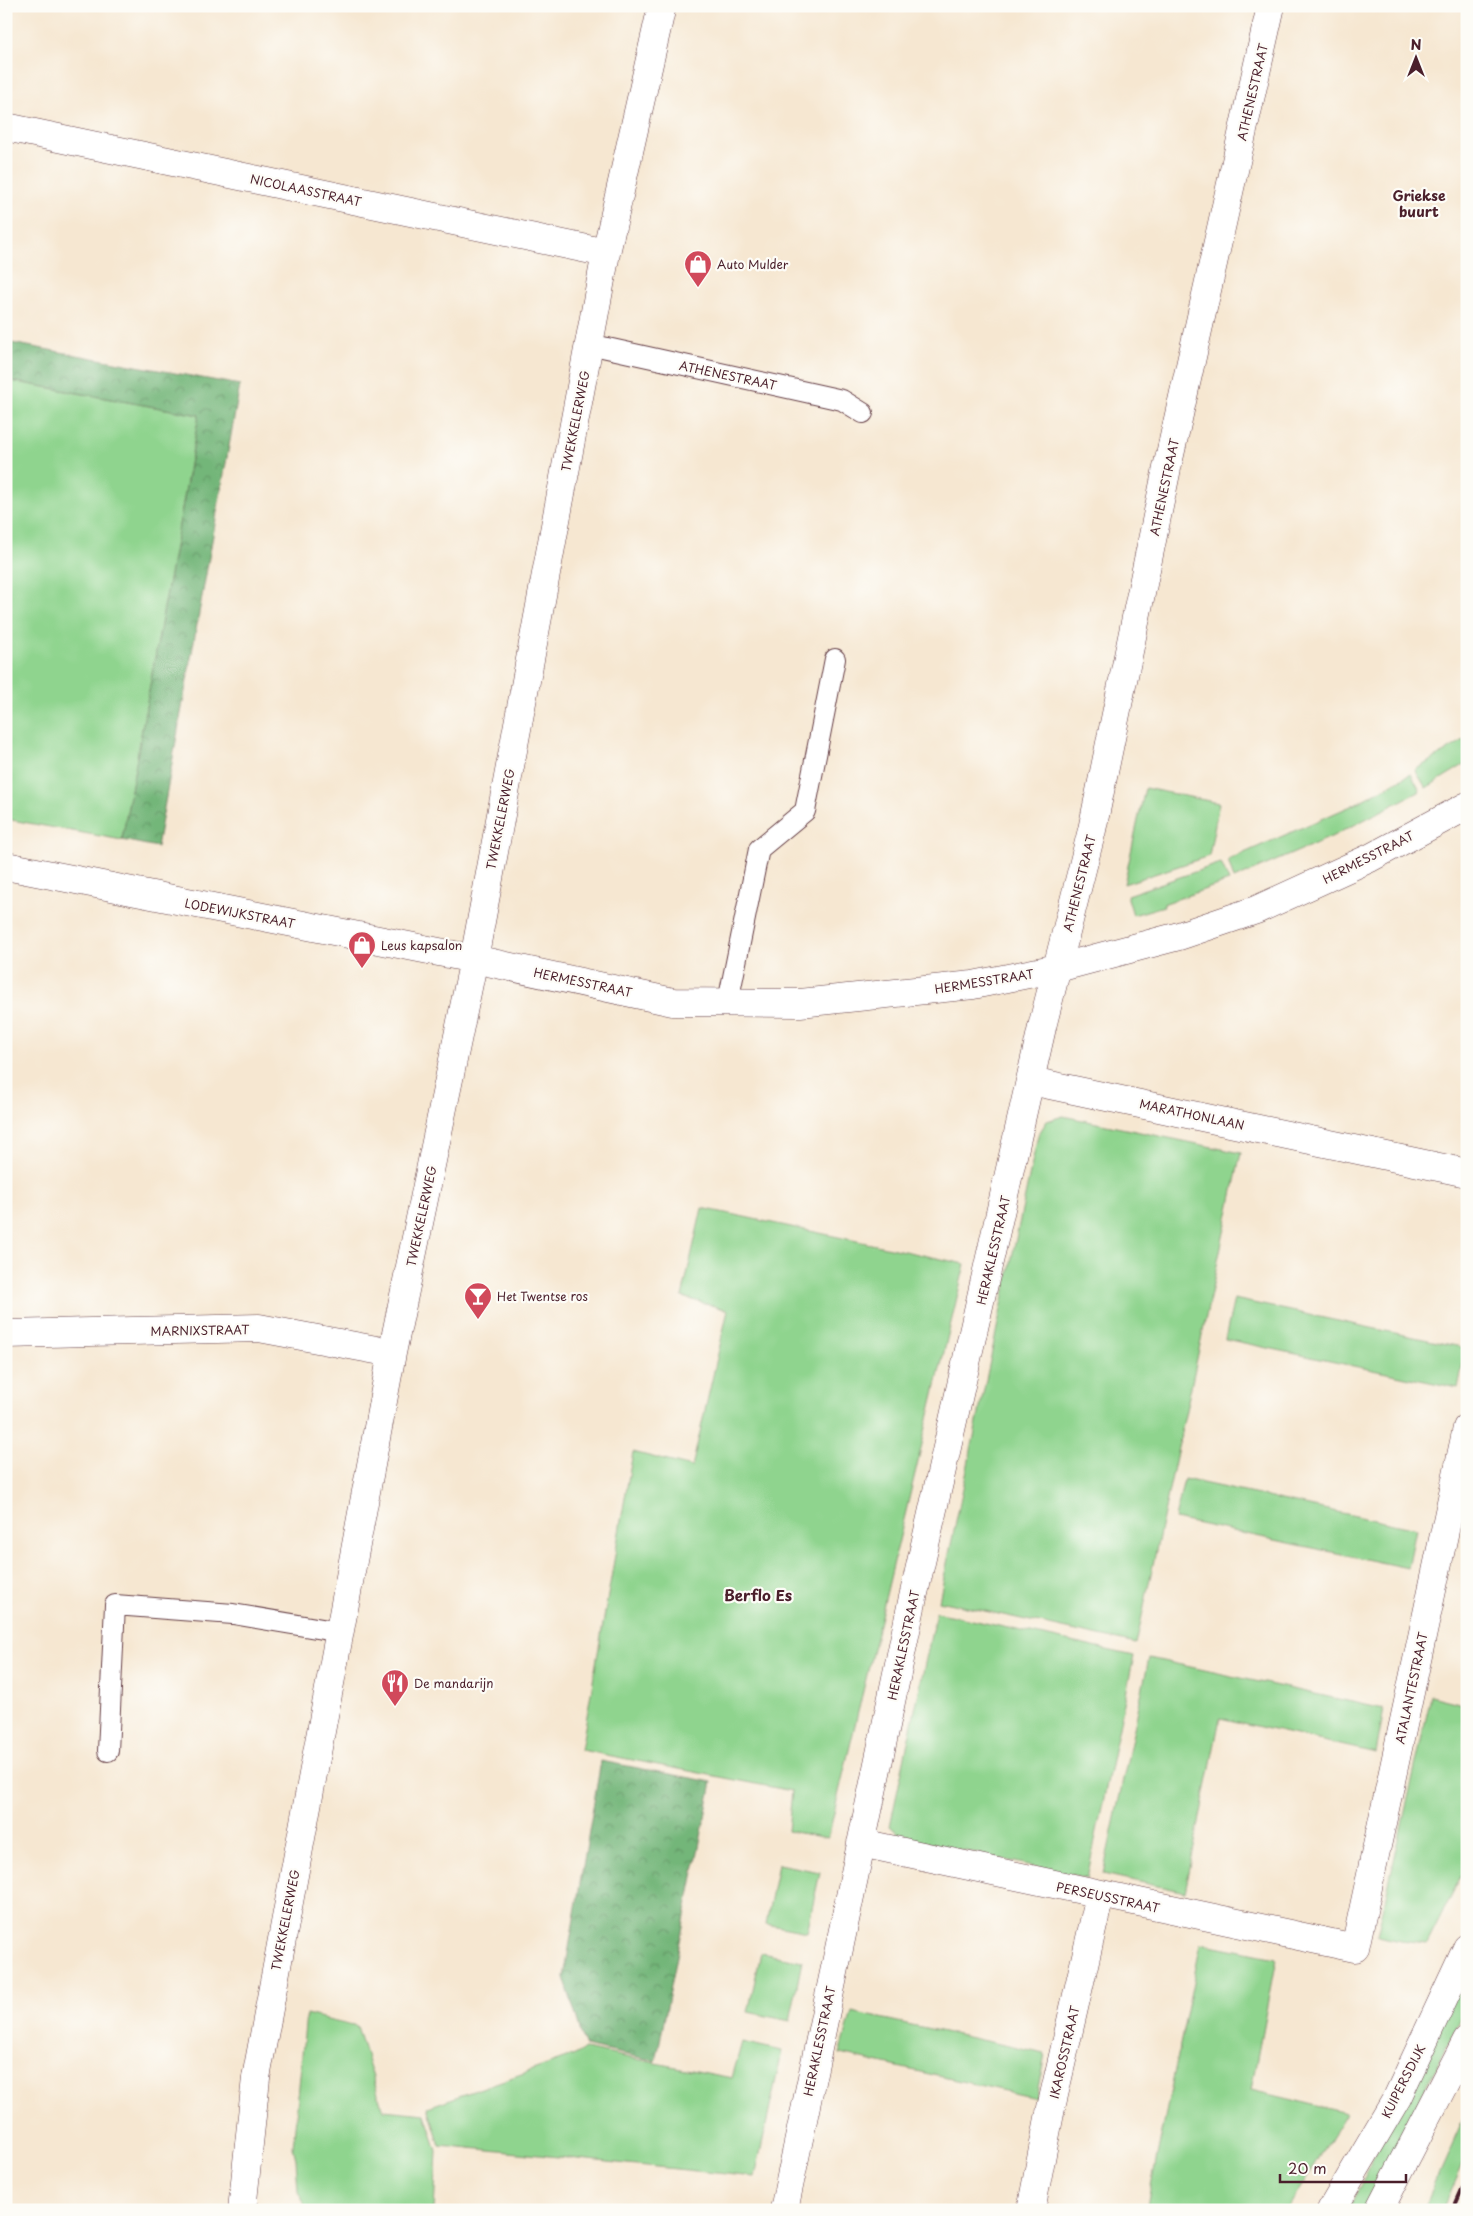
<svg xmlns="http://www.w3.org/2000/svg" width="1473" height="2216" viewBox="0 0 1473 2216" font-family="'Playpen Sans',sans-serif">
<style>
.grass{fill:#8fd48e;stroke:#6c7a5c}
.forest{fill:url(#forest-crowns);stroke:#5e6a52}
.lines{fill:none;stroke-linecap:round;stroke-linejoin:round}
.lane-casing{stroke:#643d44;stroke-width:22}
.street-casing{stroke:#643d44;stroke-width:29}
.primary-casing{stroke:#643d44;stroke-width:29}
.lane{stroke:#fff;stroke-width:20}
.street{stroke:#fff;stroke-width:28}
.primary{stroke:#fff;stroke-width:28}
.rail{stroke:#4a1f2b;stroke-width:4}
.labels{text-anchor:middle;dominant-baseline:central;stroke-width:4.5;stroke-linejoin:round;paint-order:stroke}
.street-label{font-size:12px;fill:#4a1f2b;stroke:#fdfcf7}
.poi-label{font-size:12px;fill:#4a1f2b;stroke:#fdfcf7;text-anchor:start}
.neighbourhood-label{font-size:14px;font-weight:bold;fill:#4a1f2b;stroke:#fdfcf7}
.quarter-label{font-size:15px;font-weight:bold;fill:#4a1f2b;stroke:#fdfcf7}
</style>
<defs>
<pattern id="forest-crowns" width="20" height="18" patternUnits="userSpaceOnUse" patternTransform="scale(1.25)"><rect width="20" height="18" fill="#73b679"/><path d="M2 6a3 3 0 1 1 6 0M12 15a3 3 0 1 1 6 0" fill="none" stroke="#609363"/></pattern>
</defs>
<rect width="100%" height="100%" fill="#fdfcf7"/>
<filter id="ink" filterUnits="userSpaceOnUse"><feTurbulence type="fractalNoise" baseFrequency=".02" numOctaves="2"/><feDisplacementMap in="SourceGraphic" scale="10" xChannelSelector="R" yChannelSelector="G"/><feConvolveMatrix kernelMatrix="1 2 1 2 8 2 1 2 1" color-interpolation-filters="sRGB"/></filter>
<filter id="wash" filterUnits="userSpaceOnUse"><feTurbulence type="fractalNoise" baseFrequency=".0096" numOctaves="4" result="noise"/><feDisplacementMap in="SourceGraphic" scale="20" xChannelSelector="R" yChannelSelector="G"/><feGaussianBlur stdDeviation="1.12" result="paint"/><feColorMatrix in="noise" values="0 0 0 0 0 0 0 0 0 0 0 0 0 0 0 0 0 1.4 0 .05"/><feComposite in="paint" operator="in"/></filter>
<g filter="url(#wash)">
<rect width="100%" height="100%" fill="#f6e7d1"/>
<path class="grass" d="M6,380l193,35 -77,425 -116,-21z
M1467,738v25l-41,25 -11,-18z
M1411,774l9,17 -89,46 -97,42 -6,-19 123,-54z
M1145,788l74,15 -10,53 -85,28z
M1221,863l8,18 -66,23 1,2 -31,9 -6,-20z
M1063,1116l178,37 -105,491 -197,-43 99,-466 9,-14z
M702,1208l263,56 -137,574 -40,-7 4,-40 -211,-41 52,-298 59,15 36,-157 -46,-13z
M1234,1299l232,49 -8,40 -233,-49z
M1184,1479l232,50 -8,39 -233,-49z
M936,1612l198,44 -47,222 -185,-41 -12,-11z
M1149,1658l235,51 -8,44 -156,-35 -35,174 -82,-18z
M1431,1696l36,9v159l-40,80 -26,-3 -24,-5z
M778,1864l42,8 -13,60 -41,-8z
M1201,1943l75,15 -25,132 95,23 -59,97h-141z
M761,1953l41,8 -12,60 -42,-9z
M1467,1973v32l-102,205h-17z
M852,2012l193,42 -9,44 -196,-44z
M306,2014l51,12 26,84 42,4 12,37 -3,59h-126l-10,-18 -2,-33 -3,-12z
M742,2042l40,9 -27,126 -315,-32 -12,-38 147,-52 10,-6 147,29z
M1467,2111v44l-24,55h-20z"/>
<path class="forest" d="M6,342l234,43 -83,462 -35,-7 77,-425 -193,-35z
M601,1761l111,21 -56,279 -71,-15 -21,-69z"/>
</g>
<g filter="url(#ink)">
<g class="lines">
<g class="lane-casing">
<path id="lane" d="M589,344l253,56 21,13
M728,1002l31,-153 46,-38 30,-152
M108,1751l7,-146 118,9 107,18"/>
</g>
<g class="street-casing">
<path id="street" d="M6,127l600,126
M6,866l468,93 199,43 127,1 173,-18 85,-17 121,-32 77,-26 114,-52 97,-52
M1031,1081l436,92
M6,1334l253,-6 133,25
M861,1843l494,105 112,-520
M242,2210l14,-132 136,-725 82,-394 132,-706 56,-247
M784,2210l128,-608 131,-579 49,-193 75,-362 104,-462
M1031,2210l20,-102 49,-213"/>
</g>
<g class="primary-casing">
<path id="primary" d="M1331,2210l66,-112 70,-150
M1379,2210l88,-170"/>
</g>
<use href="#lane" class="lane"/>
<use href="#street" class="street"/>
<use href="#primary" class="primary"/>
<path class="rail" d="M1453,2210l14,-32"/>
</g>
</g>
<defs>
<g id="shop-pin" transform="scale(1.4375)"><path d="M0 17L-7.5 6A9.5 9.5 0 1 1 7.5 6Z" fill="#d1495b" stroke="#fdfcf7"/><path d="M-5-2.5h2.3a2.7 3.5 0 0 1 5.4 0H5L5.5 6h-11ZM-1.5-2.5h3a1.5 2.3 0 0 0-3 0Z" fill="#fff"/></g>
<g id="bar-pin" transform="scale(1.4375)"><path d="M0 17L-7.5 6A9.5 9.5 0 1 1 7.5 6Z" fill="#d1495b" stroke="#fdfcf7"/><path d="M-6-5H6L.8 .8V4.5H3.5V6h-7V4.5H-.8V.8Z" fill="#fff"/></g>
<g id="restaurant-pin" transform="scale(1.4375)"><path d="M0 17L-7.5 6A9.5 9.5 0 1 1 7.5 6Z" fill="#d1495b" stroke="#fdfcf7"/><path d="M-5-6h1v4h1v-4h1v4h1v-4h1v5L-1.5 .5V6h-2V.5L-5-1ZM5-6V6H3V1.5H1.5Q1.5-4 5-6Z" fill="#fff"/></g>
</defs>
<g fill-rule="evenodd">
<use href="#shop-pin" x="698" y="264"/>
<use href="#shop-pin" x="362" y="945"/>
<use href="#bar-pin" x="478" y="1296"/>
<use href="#restaurant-pin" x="395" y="1683"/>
</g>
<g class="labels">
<g class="street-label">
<text transform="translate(1252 92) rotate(-77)">ATHENESTRAAT</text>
<text transform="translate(306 190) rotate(12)">NICOLAASSTRAAT</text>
<text transform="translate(728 375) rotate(12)">ATHENESTRAAT</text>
<text transform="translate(575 421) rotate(-79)">TWEKKELERWEG</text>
<text transform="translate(1164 487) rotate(-78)">ATHENESTRAAT</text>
<text transform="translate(500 819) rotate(-79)">TWEKKELERWEG</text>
<text transform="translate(1368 857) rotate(-27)">HERMESSTRAAT</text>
<text transform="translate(1079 883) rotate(-76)">ATHENESTRAAT</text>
<text transform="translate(240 913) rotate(11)">LODEWIJKSTRAAT</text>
<text transform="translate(984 981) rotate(-9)">HERMESSTRAAT</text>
<text transform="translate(583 982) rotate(12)">HERMESSTRAAT</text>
<text transform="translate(1192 1114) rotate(12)">MARATHONLAAN</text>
<text transform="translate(421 1216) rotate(-78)">TWEKKELERWEG</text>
<text transform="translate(993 1250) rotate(-77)">HERAKLESSTRAAT</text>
<text transform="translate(200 1330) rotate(-1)">MARNIXSTRAAT</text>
<text transform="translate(903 1645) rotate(-78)">HERAKLESSTRAAT</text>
<text transform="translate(1411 1688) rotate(-78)">ATALANTESTRAAT</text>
<text transform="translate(1108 1897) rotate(12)">PERSEUSSTRAAT</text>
<text transform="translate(285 1920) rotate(-79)">TWEKKELERWEG</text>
<text transform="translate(819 2041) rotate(-78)">HERAKLESSTRAAT</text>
<text transform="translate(1064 2052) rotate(-77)">IKAROSSTRAAT</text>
<text transform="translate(1403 2081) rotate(-63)">KUIPERSDIJK</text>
</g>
<g class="poi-label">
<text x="717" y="264">Auto Mulder</text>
<text x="381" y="945">Leus kapsalon</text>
<text x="497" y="1296">Het Twentse ros</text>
<text x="414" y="1683">De mandarijn</text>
</g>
<g class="neighbourhood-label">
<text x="1419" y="195">Griekse<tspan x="1419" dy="16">buurt</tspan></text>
</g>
<g class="quarter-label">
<text x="758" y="1594">Berflo Es</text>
</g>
</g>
<rect width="1473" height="2216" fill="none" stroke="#fdfcf7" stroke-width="25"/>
<g transform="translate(1416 58)" stroke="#fdfcf7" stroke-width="4" paint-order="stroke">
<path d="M0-4L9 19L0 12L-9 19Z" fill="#4a1f2b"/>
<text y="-8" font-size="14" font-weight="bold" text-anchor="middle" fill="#4a1f2b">N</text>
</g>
<path d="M1280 2174v8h126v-8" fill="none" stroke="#4a1f2b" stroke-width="2.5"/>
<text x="1288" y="2174" font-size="15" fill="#4a1f2b" stroke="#fdfcf7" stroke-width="4" paint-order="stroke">20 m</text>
</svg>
